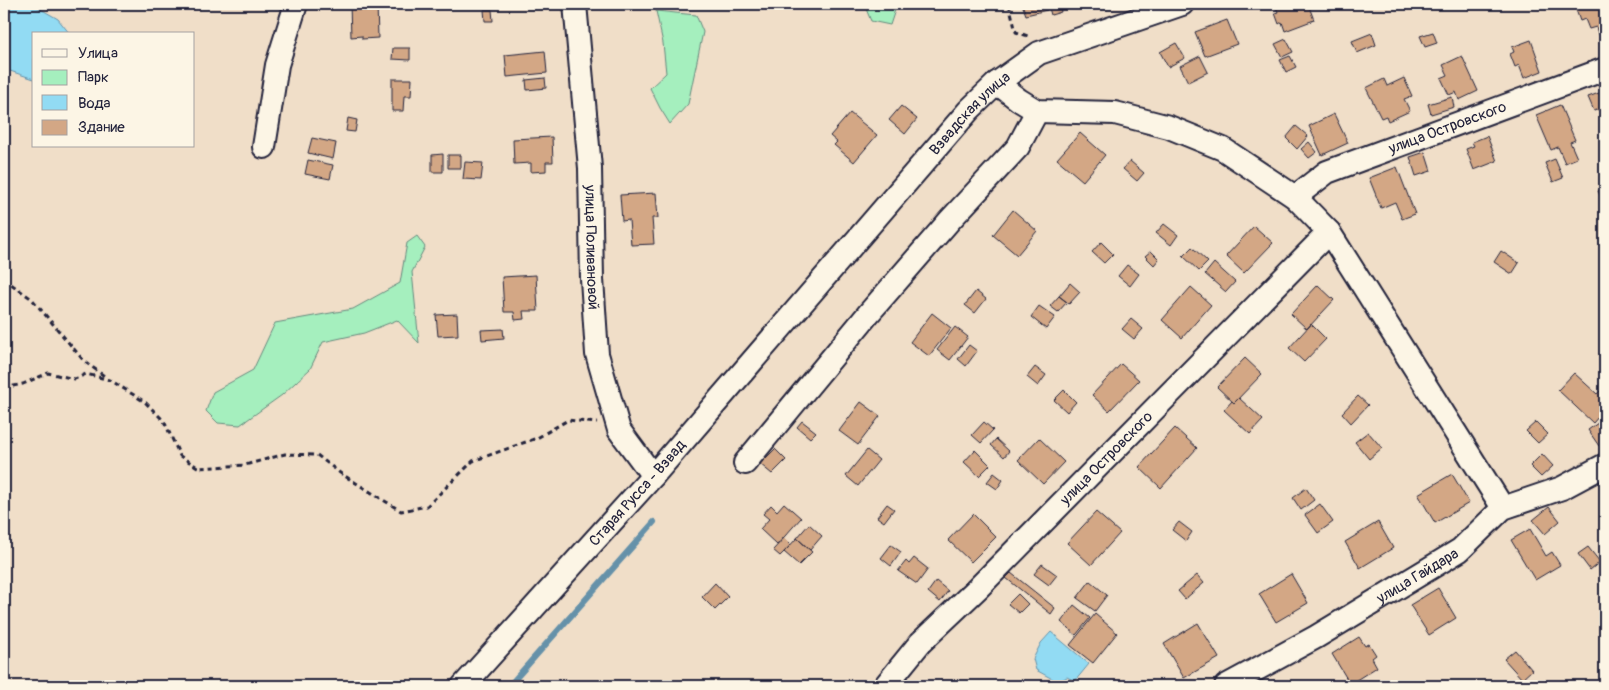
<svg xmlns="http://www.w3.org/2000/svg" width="1609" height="690" viewBox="0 0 1609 690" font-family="Pangolin,sans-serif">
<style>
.green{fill:#a5efbe;stroke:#64887c}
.water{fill:#92dbf3;stroke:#6591a9}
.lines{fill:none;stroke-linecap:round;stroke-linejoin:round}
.stream{stroke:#6591a9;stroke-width:6}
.building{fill:#d3a785;stroke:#22223b}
.minor-casing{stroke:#22223b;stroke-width:26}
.path{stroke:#22223b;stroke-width:3;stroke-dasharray:5 4;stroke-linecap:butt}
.minor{stroke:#fcf5e5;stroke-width:22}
.labels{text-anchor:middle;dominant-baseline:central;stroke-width:4.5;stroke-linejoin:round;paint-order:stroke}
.street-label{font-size:15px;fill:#22223b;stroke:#fcf5e5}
</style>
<rect width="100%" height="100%" fill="#f0dec8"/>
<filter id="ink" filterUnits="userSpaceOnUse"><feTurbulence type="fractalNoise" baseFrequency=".02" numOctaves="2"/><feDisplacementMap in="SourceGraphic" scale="10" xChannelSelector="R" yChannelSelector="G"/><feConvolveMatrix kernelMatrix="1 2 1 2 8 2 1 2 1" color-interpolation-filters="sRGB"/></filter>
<g filter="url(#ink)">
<path class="green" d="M864,4h33l-7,21 -19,-4z
M656,11l40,4 7,17 -15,72 -18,20 -10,-16 -10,-20 16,-15 -3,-30z
M417,236l8,11 -13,25 7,71 -22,-23 -33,13 -41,9 -13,27 -28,26 -42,30 -22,-2 -12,-12 7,-19 40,-22 22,-47 78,-14 47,-26 7,-40z"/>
<path class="water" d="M4,4h28l26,15 12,15h-36v45l-30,-10z
M1051,632l38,32 -14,17 -8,-4 -9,5 -22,-12 -3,-11 8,-16z"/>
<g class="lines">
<path class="stream" d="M509,686l145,-164"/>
</g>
<path class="building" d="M350,4h27l1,34 -16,1v-3l-11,1z
M1022,4h23l2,6 -21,5z
M1048,4h11l2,8 -10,3z
M1278,4h30l6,16 -29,11 -3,-9 -3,2 -4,-11 3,-1 -3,-7z
M1574,4h31v27l-7,3 -2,-7 -7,2 -4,-10 -5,2z
M484,10h8l1,11h-8z
M1227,20l10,24 -32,12 -10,-24z
M1433,32l4,11 -12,4 -5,-11z
M1372,33l4,12 -19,8 -5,-12z
M1286,39l7,13 -11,5 -7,-13z
M1531,40l11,31 -18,7 -5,-13 -4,2 -5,-13 4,-2 -2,-5z
M1176,43l9,15 -17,9 -8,-15z
M393,48h17v12l-18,-1z
M545,51l2,22 -40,4 -2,-22z
M1200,56l8,16 -20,10 -8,-16z
M1290,56l6,11 -10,5 -6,-12z
M1462,56l16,35 -19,9 -3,-8 -7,3 -8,-17 7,-3 -5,-10z
M545,78l1,10 -19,2 -1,-10z
M1404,78l8,18 -8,3 6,12 -22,10 -2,-5 -5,2 -15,-30 18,-9 3,7z
M392,79h20l-1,17h-7l-1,15h-11z
M1599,93l6,14 -11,4 -6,-14z
M1452,97l2,10 -23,7 -3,-10z
M1560,105l15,35 -5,2 7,16 -12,5 -7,-16 -7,3 -15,-35z
M901,106l16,13 -12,15 -16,-14z
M850,113l27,22 -23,27 -20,-17 3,-3 -7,-6z
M1334,114l14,29 -26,12 -13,-29z
M348,118l9,2 -2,12 -9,-1z
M1296,126l12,10 -11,13 -11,-11z
M1080,133l25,22 -22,26 -26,-22z
M1487,136l10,25 -23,9 -8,-21 8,-3 -2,-4z
M552,137l1,25h-7v9l-15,1v-9l-17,1 -1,-25z
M312,138l24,5 -3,16 -25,-6z
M1309,142l8,10 -8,6 -8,-9z
M1425,152l6,19 -15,5 -6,-19z
M443,154v18h-11v-17z
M448,155h13v13h-13z
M1555,159l8,19 -10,4 -8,-19z
M308,160l25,5 -3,14 -25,-5z
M1130,161l14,12 -7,8 -14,-12z
M465,162l18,1 -2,17 -18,-1z
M1397,167l18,47 -13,5 -7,-17 -14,6 -12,-30z
M1605,187v16h-1l-6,-12z
M656,193l2,25h-6l2,26 -23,1 -2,-25 -7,1 -2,-26z
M1013,210l24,21 -20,24 -24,-20z
M1164,224l14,11 -7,10 -15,-12z
M1254,226l19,17 -29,30 -18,-17z
M1101,242l12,12 -9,9 -12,-11z
M1192,247l16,15 -9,9 -16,-15z
M1151,251l8,8 -5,6 -9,-9z
M1501,251l18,12 -7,11 -18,-12z
M1214,263l21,19 -9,10 -21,-18z
M1127,265l12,9 -9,12 -12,-10z
M536,275l2,36h-15l1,8 -9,1 -1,-8h-10l-2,-35z
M1070,283l10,9 -11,12 -10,-8z
M1318,285l16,15 -27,29 -16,-15z
M1191,287l20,18 -29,33 -20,-18z
M976,291l10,8 -11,14 -10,-8z
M1059,296l8,6 -9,10 -8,-6z
M1039,306l16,11 -9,12 -15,-12z
M932,313l19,15 -22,28 -19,-14z
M457,314l1,21 -20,1 -2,-21z
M1131,319l12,10 -9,10 -12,-10z
M1311,324l15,15 -22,23 -15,-14z
M955,327l13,10 -18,23 -13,-10z
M503,329l1,9 -22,2 -1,-10z
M969,345l8,6 -11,15 -8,-7z
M1245,358l17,16 -28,29 -17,-16z
M1121,364l18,16 -30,31 -17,-16z
M1035,367l11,8 -8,11 -11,-9z
M1574,373l23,21 5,-5 3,4v16l-12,14 -35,-33z
M1064,390l12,12 -9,10 -13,-12z
M1358,396l10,9 -17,18 -9,-10z
M1239,398l24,22 -13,14 -26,-24 8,-9 2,2z
M861,402l19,14 -22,29 -19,-14z
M1605,418v24l-6,4 -11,-16z
M802,421l14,11 -6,6 -13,-11z
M984,422l9,8 -12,13 -9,-8z
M1536,422l12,12 -10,9 -12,-12z
M1175,428l22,20 -36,40 -22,-21z
M1368,432l14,16 -13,11 -14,-17z
M1039,438l25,24 -21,22 -25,-24z
M996,439l13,12 -5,6 -13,-12z
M775,449l11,11 -14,14 -12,-10z
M867,450l12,10 -21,26 -12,-10z
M975,450l15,15 -11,11 -15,-14z
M1542,454l11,12 -12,11 -11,-11z
M994,473l9,7 -6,9 -10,-7z
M1452,474l17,29 -34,20 -17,-29z
M1306,488l8,12 -13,10 -8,-12z
M784,503l17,15 -24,27 -17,-16 9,-10 -6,-5 8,-9 6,6z
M887,504l7,5 -10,13 -7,-5z
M1320,504l13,18 -15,11 -13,-18z
M1549,507l11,14 -15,13 -12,-14z
M1096,512l24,21 -29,32 -24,-22z
M973,514l23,23 -25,25 -23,-22z
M1179,522l13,10 -6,9 -14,-11z
M1378,522l15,26 -33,20 -15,-26z
M809,524l13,12 -12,14 -13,-12z
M1530,529l16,27 6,-4 8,13 -25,15 -24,-40z
M784,538l7,7 -11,11 -7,-6z
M797,538l15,14 -13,13 -15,-13z
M891,545l10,7 -10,14 -10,-8z
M1588,547l12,15 -10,8 -12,-16z
M914,558l14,11 -11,15 -19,-13 8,-10 3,3z
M1042,564l15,11 -8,10 -15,-11z
M1011,573l44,35 -4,6 -45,-36z
M1291,574l17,29 -32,19 -17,-28z
M1197,575l7,8 -19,16 -7,-8z
M936,581l12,10 -8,11 -12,-10z
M1090,581l17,14 -12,16 -18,-13z
M715,583l13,14 -13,13 -13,-13z
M1438,588l18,30 -27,17 -19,-30z
M1018,594l10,10 -9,9 -11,-9z
M1074,605l16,13 -14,17 -15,-13z
M1095,614l22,19 -24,30 -23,-18z
M1198,623l21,35 -35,20 -20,-34z
M1359,637l6,9 4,-2 7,11 -4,3 5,9 -27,17 -18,-30z
M1515,650l17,20 -10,9 -18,-20z"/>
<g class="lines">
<g class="minor-casing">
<g id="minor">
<path id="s1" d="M575,4l15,164 2,111 5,75 22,76 34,46"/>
<path d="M997,83l22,17 18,11 78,2 54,14 54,22 72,48 34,35 174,276"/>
<path d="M264,147l13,-82 19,-61"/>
<path id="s2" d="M1295,197l32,-25 278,-103"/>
<path d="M745,463l124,-150 81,-93 68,-73 19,-36"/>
<path id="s3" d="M463,686l190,-210 316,-366 28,-27 42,-30 143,-49"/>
<path id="s4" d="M885,686l35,-43 58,-55 351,-356"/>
<path id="s5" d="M1226,686l90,-49 144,-87 43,-42 59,-20 43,-23"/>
</g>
</g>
<path class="path" d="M1009,4l7,28 12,4
M4,279l28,20 52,62 23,17
M4,388l19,-4 25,-11 27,6 11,-5 24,6 35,22 19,19 16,35 19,12 46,-3 40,-11 32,1 23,18 61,38 26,-5 46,-45 64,-23 31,-18 29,3"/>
<use href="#minor" class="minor"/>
</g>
</g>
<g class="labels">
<g class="street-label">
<text stroke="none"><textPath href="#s3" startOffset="765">Взвадская улица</textPath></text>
<text stroke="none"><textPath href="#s2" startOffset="169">улица Островского</textPath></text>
<text stroke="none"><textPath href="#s1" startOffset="244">улица Поливановой</textPath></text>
<text stroke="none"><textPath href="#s4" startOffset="318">улица Островского</textPath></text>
<text stroke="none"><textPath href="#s3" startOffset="260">Старая Русса - Взвад</textPath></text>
<text stroke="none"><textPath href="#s5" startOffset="221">улица Гайдара</textPath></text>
</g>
</g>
<rect width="1609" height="690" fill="none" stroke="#fcf5e5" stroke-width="20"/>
<rect x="10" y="10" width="1589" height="670" fill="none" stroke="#22223b" stroke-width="2" filter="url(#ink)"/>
<rect x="32" y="32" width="162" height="115" fill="#fcf5e5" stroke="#a5a1a1"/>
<rect x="42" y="49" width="25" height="8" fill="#fcf5e5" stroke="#a5a1a1"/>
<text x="78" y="58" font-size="15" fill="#22223b">Улица</text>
<rect x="42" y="70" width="25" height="15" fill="#a5efbe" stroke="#a5a1a1"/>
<text x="78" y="82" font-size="15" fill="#22223b">Парк</text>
<rect x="42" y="95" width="25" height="15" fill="#92dbf3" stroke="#a5a1a1"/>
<text x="78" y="108" font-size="15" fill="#22223b">Вода</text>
<rect x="42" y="120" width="25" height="15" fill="#d3a785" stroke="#a5a1a1"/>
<text x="78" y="132" font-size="15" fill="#22223b">Здание</text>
</svg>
